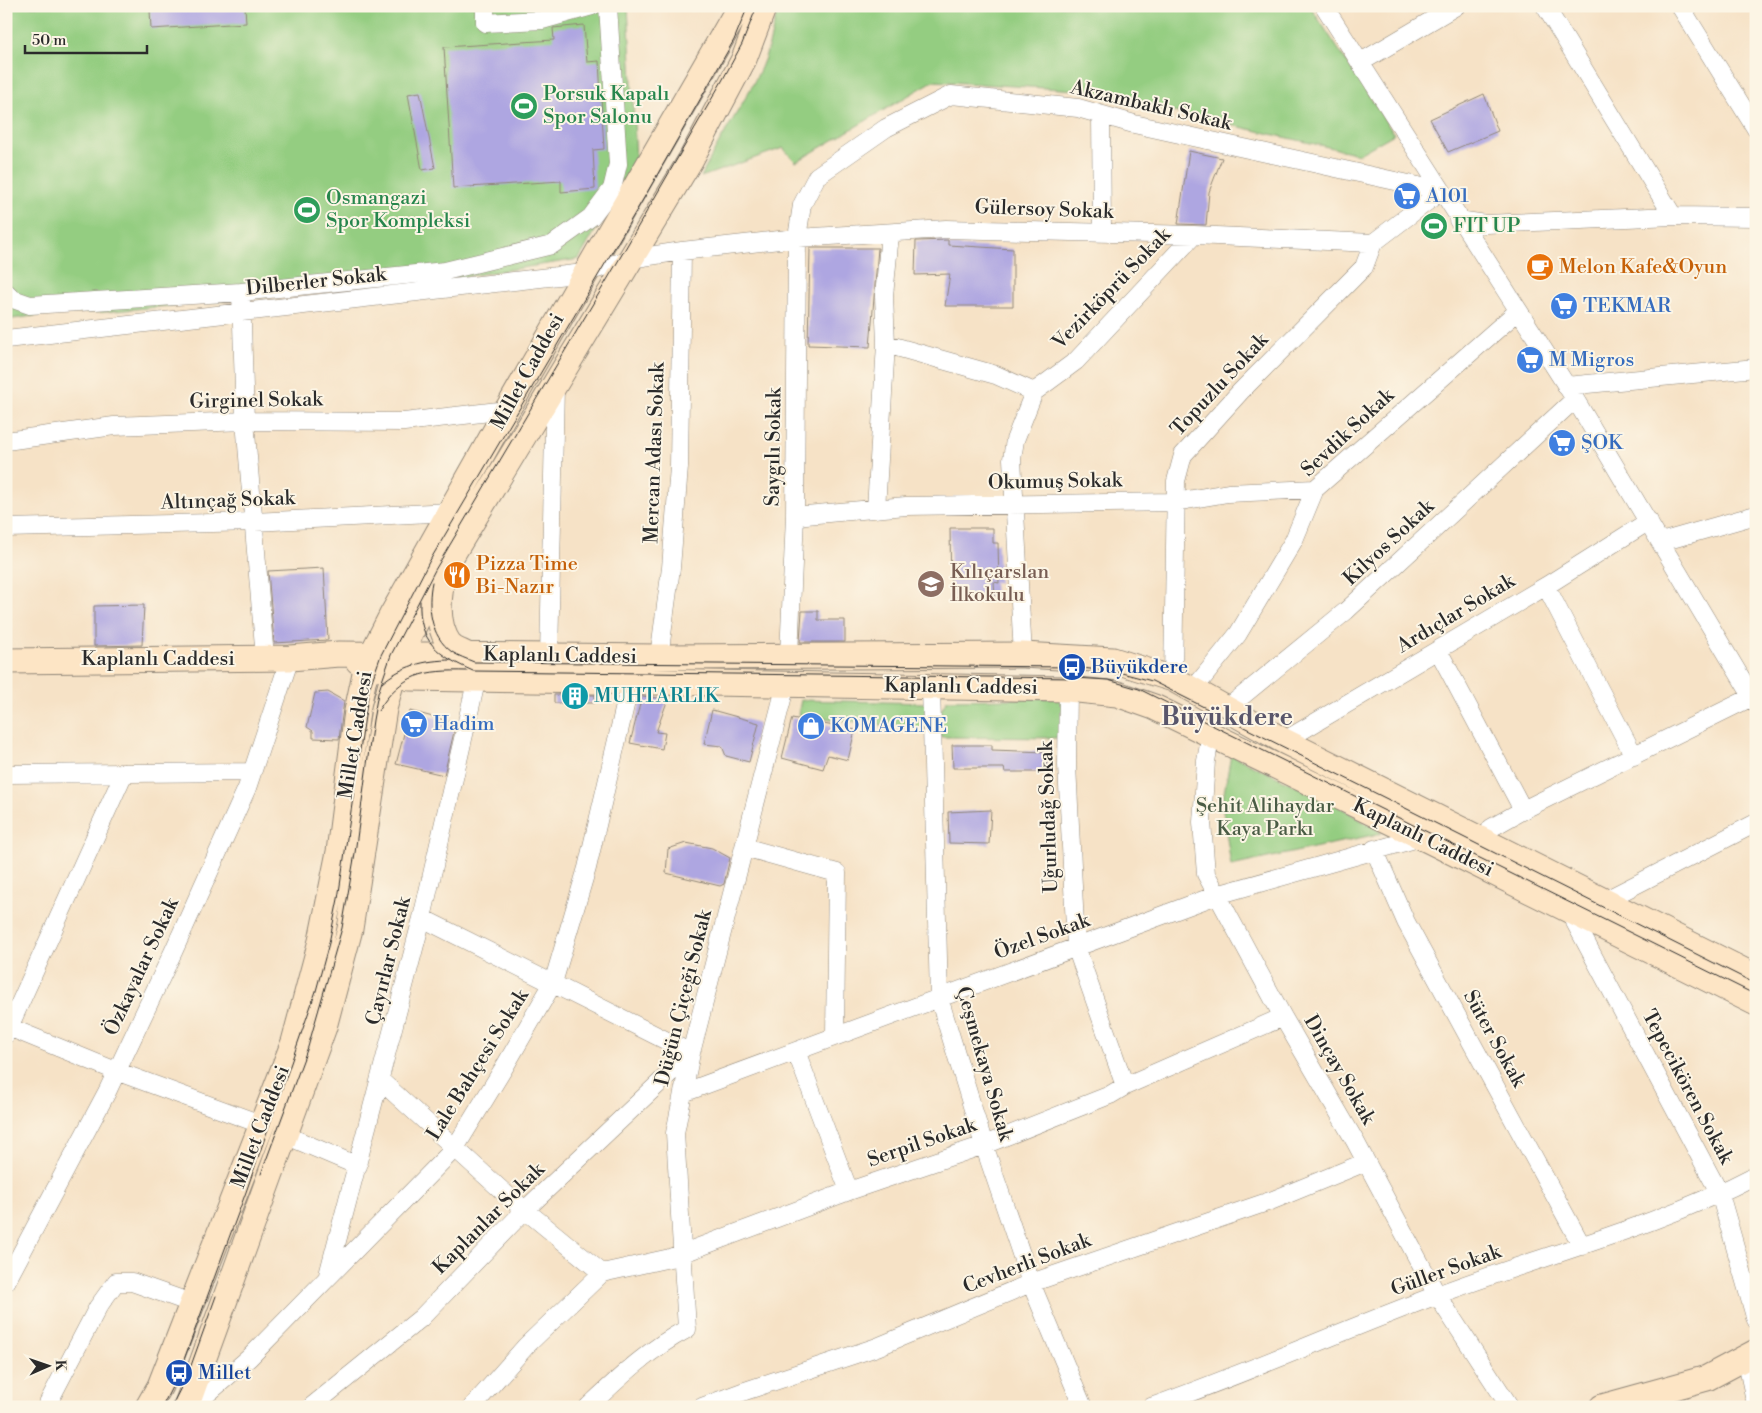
<svg xmlns="http://www.w3.org/2000/svg" width="1762" height="1413" viewBox="0 0 1762 1413" font-family="'Libre Bodoni',serif">
<style>
.green{fill:#94cd81;stroke:#607c56}
.building{fill:#aea6e1}
.lines{fill:none;stroke-linecap:round;stroke-linejoin:round}
.minor-casing{stroke:#908678;stroke-width:19}
.secondary-casing{stroke:#908678;stroke-width:27}
.minor{stroke:#fff;stroke-width:18}
.secondary{stroke:#fde5c5;stroke-width:25}
.tram{stroke:#2b2b2b;stroke-width:1}
.labels{text-anchor:middle;dominant-baseline:central;stroke-width:4;stroke-linejoin:round;paint-order:stroke}
.leisure-label{font-size:20px;fill:#27864d;stroke:#fcf5e5;text-anchor:start}
.street-label{font-size:20px;fill:#2b2b2b;stroke:#fcf5e5}
.shop-label{font-size:20px;fill:#366cbe;stroke:#fcf5e5;text-anchor:start}
.food-label{font-size:20px;fill:#c56008;stroke:#fcf5e5;text-anchor:start}
.education-label{font-size:20px;fill:#785e54;stroke:#fcf5e5;text-anchor:start}
.transit-label{font-size:20px;fill:#164399;stroke:#fcf5e5;text-anchor:start}
.culture-label{font-size:20px;fill:#0d838f;stroke:#fcf5e5;text-anchor:start}
.park-label{font-size:20px;fill:#4a5c45;stroke:#fcf5e5}
.district-label{font-size:25px;font-weight:bold;fill:#59566b;stroke:#fcf5e5}
</style>
<rect width="100%" height="100%" fill="#fcf5e5"/>
<filter id="ink" filterUnits="userSpaceOnUse"><feTurbulence type="fractalNoise" baseFrequency=".02" numOctaves="2"/><feDisplacementMap in="SourceGraphic" scale="10" xChannelSelector="R" yChannelSelector="G"/><feConvolveMatrix kernelMatrix="1 2 1 2 8 2 1 2 1" color-interpolation-filters="sRGB"/></filter>
<filter id="wash" filterUnits="userSpaceOnUse"><feTurbulence type="fractalNoise" baseFrequency=".0096" numOctaves="4" result="noise"/><feDisplacementMap in="SourceGraphic" scale="20" xChannelSelector="R" yChannelSelector="G"/><feGaussianBlur stdDeviation="1.12" result="paint"/><feColorMatrix in="noise" values="0 0 0 0 0 0 0 0 0 0 0 0 0 0 0 0 0 1.4 0 .05"/><feComposite in="paint" operator="in"/></filter>
<g filter="url(#wash)">
<rect width="100%" height="100%" fill="#f6e2c6"/>
<path class="green" d="M6,6h622l8,154 -57,99 -129,20 -346,33 -51,1 -47,7z
M778,6h532l84,128 -35,20 -282,-64 -144,-9 -137,81 -13,-14 -82,29c16,-35 39,-66 56,-101 11,-21 16,-46 21,-70z
M1068,698l-1,40 -126,-1 -6,-17 12,-20z
M801,700l127,3 -4,27 -126,-15z
M1231,755l107,51 44,27 -151,33 -9,-62z"/>
<g id="blocks">
<path class="building" d="M209,6h36l1,17 -95,6 -1,-19z
M584,25l3,37 12,-1 5,88 -11,1 2,39 -34,3v-11l-108,7 -9,-141 110,-7 -1,-12z
M420,92l15,76 -13,2 -14,-76z
M1484,94l14,37 -50,21 -18,-33z
M1189,151l33,7 -13,34 -3,33 -28,-1z
M948,240v5l65,4v57h-68l5,-32 -35,1 1,-34z
M810,248h68l-8,99 -62,-2z
M950,528h43v15h5l1,40 -5,-1 1,14 -44,1z
M324,568l4,72 -54,3 -6,-72z
M144,605l-2,40 -48,1v-40z
M802,611h16v9h27v22h-45z
M328,692l16,9 -5,38 -26,-1v-7l-6,-4 8,-34z
M554,695h41v8h-41z
M642,696l26,3 -12,33 9,1 -3,16 -32,-6z
M712,710l47,13 -10,39 -23,-6 -4,-10 -18,-2z
M410,711l46,12 -12,52 -48,-11z
M792,718l63,12 -7,30 -20,-5 -5,14 -41,-11z
M952,745h40v5l55,2 -1,20h-41l-1,-4h-51z
M991,810l-2,34 -40,-1 -1,-31z
M686,843l26,5 18,10 -6,26 -4,2 -54,-13 2,-24z"/>
</g>
</g>
<g filter="url(#ink)">
<use href="#blocks" fill-opacity="0" stroke="#908678" stroke-width="1"/>
<g class="lines">
<g class="minor-casing">
<path id="minor" d="M485,6v17l57,-3 50,-14
M1324,6l251,393 181,304
M1545,6l128,210
M1680,6l76,123
M1361,62l95,-56
M1101,115l1,118
M1458,220l28,4 187,-8 83,1
M6,292l7,7 17,6 211,-13 4,129 20,237
M241,292l204,-21 107,-26 39,-28 21,-28 6,-25 -10,-158
M6,339l578,-66 46,-14 52,-8 115,-13 149,-9 248,6 179,8 68,-52
M886,344l110,31 38,17
M1566,386l190,-18
M6,441l108,-15 131,-5 159,1 103,-12
M876,509l10,-165 -2,-48 6,-62
M795,516l111,-10 269,-4 53,-9 87,-4
M6,528l248,-6 196,-10
M1661,542l95,-27
M1546,586l88,170
M1438,650l85,160
M1023,655l-11,-196 3,-19 19,-48 42,-31 118,-126
M549,656l6,-270
M789,656l6,-140 2,-278 5,-33 15,-29 69,-48 65,-33 127,13 56,16 307,67
M659,657l12,-89 8,-101 3,-216
M1173,679l3,-198 7,-26 58,-64 123,-124 9,-24
M931,686l8,312 45,147 47,138 52,124
M1068,689l-1,76 9,182 49,139
M1193,690l45,-56 56,-94 21,-51 203,-178
M1225,710l121,-99 229,-212
M1211,734l-5,27 -4,61 4,52 77,143 72,124 82,154 73,112
M1284,741l262,-155 103,-65
M6,774l246,-2
M1491,828l32,-18 229,-113
M744,847l93,26 -2,163
M1374,849l32,73 176,324
M1604,901l152,-78
M1569,911l151,283 36,126
M422,918l269,135
M6,1026l110,45 147,54
M6,1034l118,-261
M796,1051l53,140
M381,1081l127,115 94,77 68,-15 179,-67 135,-46 126,-50 15,-9 158,-69
M683,1093l534,-198 205,-58
M285,1135l73,31
M328,1275l94,-357 57,-249
M6,1282l101,-190 67,-142 73,-162 43,-130
M1746,1358l10,47
M46,1407l52,-100 18,-25h16l59,21
M192,1407l57,-49 206,-210 50,-82 48,-83 34,-115 44,-188
M311,1407l110,-89 104,-108 166,-157
M472,1407l54,-61 76,-73
M588,1407c31,-29 61,-58 99,-78l-12,-196 16,-80 95,-369
M702,1407l43,-16 132,-44 154,-64 242,-83 93,-38
M1151,1407c96,-34 190,-76 286,-112 106,-40 218,-67 319,-120"/>
</g>
<g class="secondary-casing">
<path id="secondary" d="M467,655c-5,-3 -14,-6 -17,-10 -16,-22 -11,-52 -6,-77l247,-409 53,-100 20,-53
M6,661l284,-3 49,-4 320,3 364,-2 90,5 60,19 111,62 472,236
M358,661l52,17 658,11 49,5 37,13 268,130 334,166
M148,1407l12,-21 134,-344 27,-101 18,-89 18,-141 10,-47 26,-51 114,-203 233,-404
M186,1407l138,-380 26,-98 34,-220 15,-54 45,-87
M1602,1407l105,-29 49,-26"/>
</g>
<use href="#minor" class="minor"/>
<use href="#secondary" class="secondary"/>
<path class="tram" d="M432,582c-5,24 -2,54 20,70 6,4 15,7 22,10l598,5 46,5 34,9 604,303
M420,601c-2,41 19,55 53,70l602,7 33,2 31,9 617,306
M382,683c19,-17 43,-23 69,-23
M378,711c23,-38 47,-41 89,-40
M261,1174l47,-127 34,-119 13,-75 18,-133 5,-27 13,-38 44,-85 182,-307 105,-182 20,-37 15,-38
M162,1407l17,-34 67,-181 70,-201 13,-48 9,-44 31,-210 12,-34 48,-93 219,-371 86,-151 14,-34
M171,1407l17,-33 28,-78"/>
</g>
</g>
<defs>
<g id="stadium-disc" transform="scale(1.4375)"><circle r="9.5" fill="#2e9e5b" stroke="#fcf5e5"/><path d="M0-5a6.5 5 0 1 0 0 10a6.5 5 0 1 0 0-10ZM-3.5-1.8h7v3.6h-7Z" fill="#fff"/></g>
<g id="supermarket-disc" transform="scale(1.4375)"><circle r="9.5" fill="#3f7fe0" stroke="#fcf5e5"/><path d="M-6-5.5h2.5l.6 2H6L4.5 2H-2.5L-4.4-4H-6ZM-1.5 3.2a1.3 1.3 0 1 0 .1 0ZM3 3.2a1.3 1.3 0 1 0 .1 0Z" fill="#fff"/></g>
<g id="cafe-disc" transform="scale(1.4375)"><circle r="9.5" fill="#e8710a" stroke="#fcf5e5"/><path d="M-5.5-4.5H6V0H3Q3 3.5 0 3.5H-2.5Q-5.5 3.5-5.5 0ZM3-3.2v2h1.7v-2ZM-6 4.5H4V6H-6Z" fill="#fff"/></g>
<g id="restaurant-disc" transform="scale(1.4375)"><circle r="9.5" fill="#e8710a" stroke="#fcf5e5"/><path d="M-5-6h1v4h1v-4h1v4h1v-4h1v5L-1.5 .5V6h-2V.5L-5-1ZM5-6V6H3V1.5H1.5Q1.5-4 5-6Z" fill="#fff"/></g>
<g id="school-disc" transform="scale(1.4375)"><circle r="9.5" fill="#8d6e63" stroke="#fcf5e5"/><path d="M0-5L7-2L0 1L-7-2ZM-4 1L0 2.5L4 1V4Q0 6-4 4Z" fill="#fff"/></g>
<g id="bus-disc" transform="scale(1.4375)"><circle r="9.5" fill="#1a4fb4" stroke="#fcf5e5"/><path d="M-5-6H5V4H4V6H2V4H-2V6H-4V4H-5ZM-3.5-4V0h7V-4ZM-3.5 1.2v1.5H-2V1.2ZM2 1.2v1.5H3.5V1.2Z" fill="#fff"/></g>
<g id="building-disc" transform="scale(1.4375)"><circle r="9.5" fill="#0f9aa8" stroke="#fcf5e5"/><path d="M-4-6H4V6H1V3H-1V6H-4ZM-2.5-4.3h1.7v1.8h-1.7ZM.8-4.3h1.7v1.8H.8ZM-2.5-1h1.7V.8h-1.7ZM.8-1h1.7V.8H.8Z" fill="#fff"/></g>
<g id="shop-disc" transform="scale(1.4375)"><circle r="9.5" fill="#3f7fe0" stroke="#fcf5e5"/><path d="M-5-2.5h2.3a2.7 3.5 0 0 1 5.4 0H5L5.5 6h-11ZM-1.5-2.5h3a1.5 2.3 0 0 0-3 0Z" fill="#fff"/></g>
</defs>
<g fill-rule="evenodd">
<use href="#stadium-disc" x="524" y="106"/>
<use href="#supermarket-disc" x="1407" y="196"/>
<use href="#stadium-disc" x="307" y="210"/>
<use href="#stadium-disc" x="1434" y="226"/>
<use href="#cafe-disc" x="1540" y="267"/>
<use href="#supermarket-disc" x="1564" y="306"/>
<use href="#supermarket-disc" x="1530" y="360"/>
<use href="#supermarket-disc" x="1562" y="443"/>
<use href="#restaurant-disc" x="457" y="575"/>
<use href="#school-disc" x="931" y="584"/>
<use href="#bus-disc" x="1072" y="667"/>
<use href="#building-disc" x="575" y="696"/>
<use href="#supermarket-disc" x="414" y="724"/>
<use href="#shop-disc" x="811" y="726"/>
<use href="#bus-disc" x="179" y="1373"/>
</g>
<g class="labels">
<g class="leisure-label">
<text x="543" y="94">Porsuk Kapalı<tspan x="543" dy="23">Spor Salonu</tspan></text>
<text x="326" y="198">Osmangazi<tspan x="326" dy="23">Spor Kompleksi</tspan></text>
<text x="1453" y="226">FIT UP</text>
</g>
<g class="street-label">
<text transform="translate(1151 106) rotate(13)">Akzambaklı Sokak</text>
<text transform="translate(1044 210) rotate(2)">Gülersoy Sokak</text>
<text transform="translate(316 282) rotate(-6)">Dilberler Sokak</text>
<text transform="translate(1112 289) rotate(-46)">Vezirköprü Sokak</text>
<text transform="translate(528 372) rotate(-61)">Millet Caddesi</text>
<text transform="translate(1220 385) rotate(-47)">Topuzlu Sokak</text>
<text transform="translate(256 401) rotate(-1)">Girginel Sokak</text>
<text transform="translate(1348 433) rotate(-43)">Sevdik Sokak</text>
<text transform="translate(774 447) rotate(-89)">Saygılı Sokak</text>
<text transform="translate(655 453) rotate(-88)">Mercan Adası Sokak</text>
<text transform="translate(1055 482) rotate(-1)">Okumuş Sokak</text>
<text transform="translate(228 501) rotate(-2)">Altınçağ Sokak</text>
<text transform="translate(1389 543) rotate(-43)">Kilyos Sokak</text>
<text transform="translate(1456 614) rotate(-31)">Ardıçlar Sokak</text>
<text transform="translate(560 656) rotate(1)">Kaplanlı Caddesi</text>
<text x="158" y="659">Kaplanlı Caddesi</text>
<text transform="translate(961 687) rotate(1)">Kaplanlı Caddesi</text>
<text transform="translate(356 735) rotate(-81)">Millet Caddesi</text>
<text transform="translate(1049 817) rotate(-92)">Uğurludağ Sokak</text>
<text transform="translate(1423 838) rotate(26)">Kaplanlı Caddesi</text>
<text transform="translate(1042 937) rotate(-20)">Özel Sokak</text>
<text transform="translate(389 961) rotate(-76)">Çayırlar Sokak</text>
<text transform="translate(142 967) rotate(-65)">Özkayalar Sokak</text>
<text transform="translate(684 998) rotate(-76)">Düğün Çiçeği Sokak</text>
<text transform="translate(1494 1039) rotate(61)">Süter Sokak</text>
<text transform="translate(984 1064) rotate(74)">Çeşmekaya Sokak</text>
<text transform="translate(478 1065) rotate(-58)">Lale Bahçesi Sokak</text>
<text transform="translate(1339 1070) rotate(60)">Dinçay Sokak</text>
<text transform="translate(1687 1087) rotate(62)">Tepecikören Sokak</text>
<text transform="translate(261 1127) rotate(-69)">Millet Caddesi</text>
<text transform="translate(922 1143) rotate(-19)">Serpil Sokak</text>
<text transform="translate(489 1219) rotate(-45)">Kaplanlar Sokak</text>
<text transform="translate(1027 1264) rotate(-21)">Cevherli Sokak</text>
<text transform="translate(1446 1271) rotate(-20)">Güller Sokak</text>
</g>
<g class="shop-label">
<text x="1426" y="196">A101</text>
<text x="1583" y="306">TEKMAR</text>
<text x="1549" y="360">M Migros</text>
<text x="1581" y="443">ŞOK</text>
<text x="433" y="724">Hadim</text>
<text x="830" y="726">KOMAGENE</text>
</g>
<g class="food-label">
<text x="1559" y="267">Melon Kafe&amp;Oyun</text>
<text x="476" y="564">Pizza Time<tspan x="476" dy="23">Bi-Nazır</tspan></text>
</g>
<g class="education-label">
<text x="950" y="572">Kılıçarslan<tspan x="950" dy="23">İlkokulu</tspan></text>
</g>
<g class="transit-label">
<text x="1091" y="667">Büyükdere</text>
<text x="198" y="1373">Millet</text>
</g>
<g class="culture-label">
<text x="594" y="696">MUHTARLIK</text>
</g>
<g class="park-label">
<text x="1265" y="806">Şehit Alihaydar<tspan x="1265" dy="23">Kaya Parkı</tspan></text>
</g>
<g class="district-label">
<text x="1227" y="717">Büyükdere</text>
</g>
</g>
<rect width="1762" height="1413" fill="none" stroke="#fcf5e5" stroke-width="25"/>
<g transform="translate(48 1366) rotate(88)" stroke="#fcf5e5" stroke-width="4" paint-order="stroke">
<path d="M0-4L9 19L0 12L-9 19Z" fill="#2b2b2b"/>
<text y="-8" font-size="14" font-weight="bold" text-anchor="middle" fill="#2b2b2b">K</text>
</g>
<path d="M25 45v8h122v-8" fill="none" stroke="#2b2b2b" stroke-width="2.5"/>
<text x="32" y="45" font-size="15" fill="#2b2b2b" stroke="#fcf5e5" stroke-width="4" paint-order="stroke">50 m</text>
</svg>
